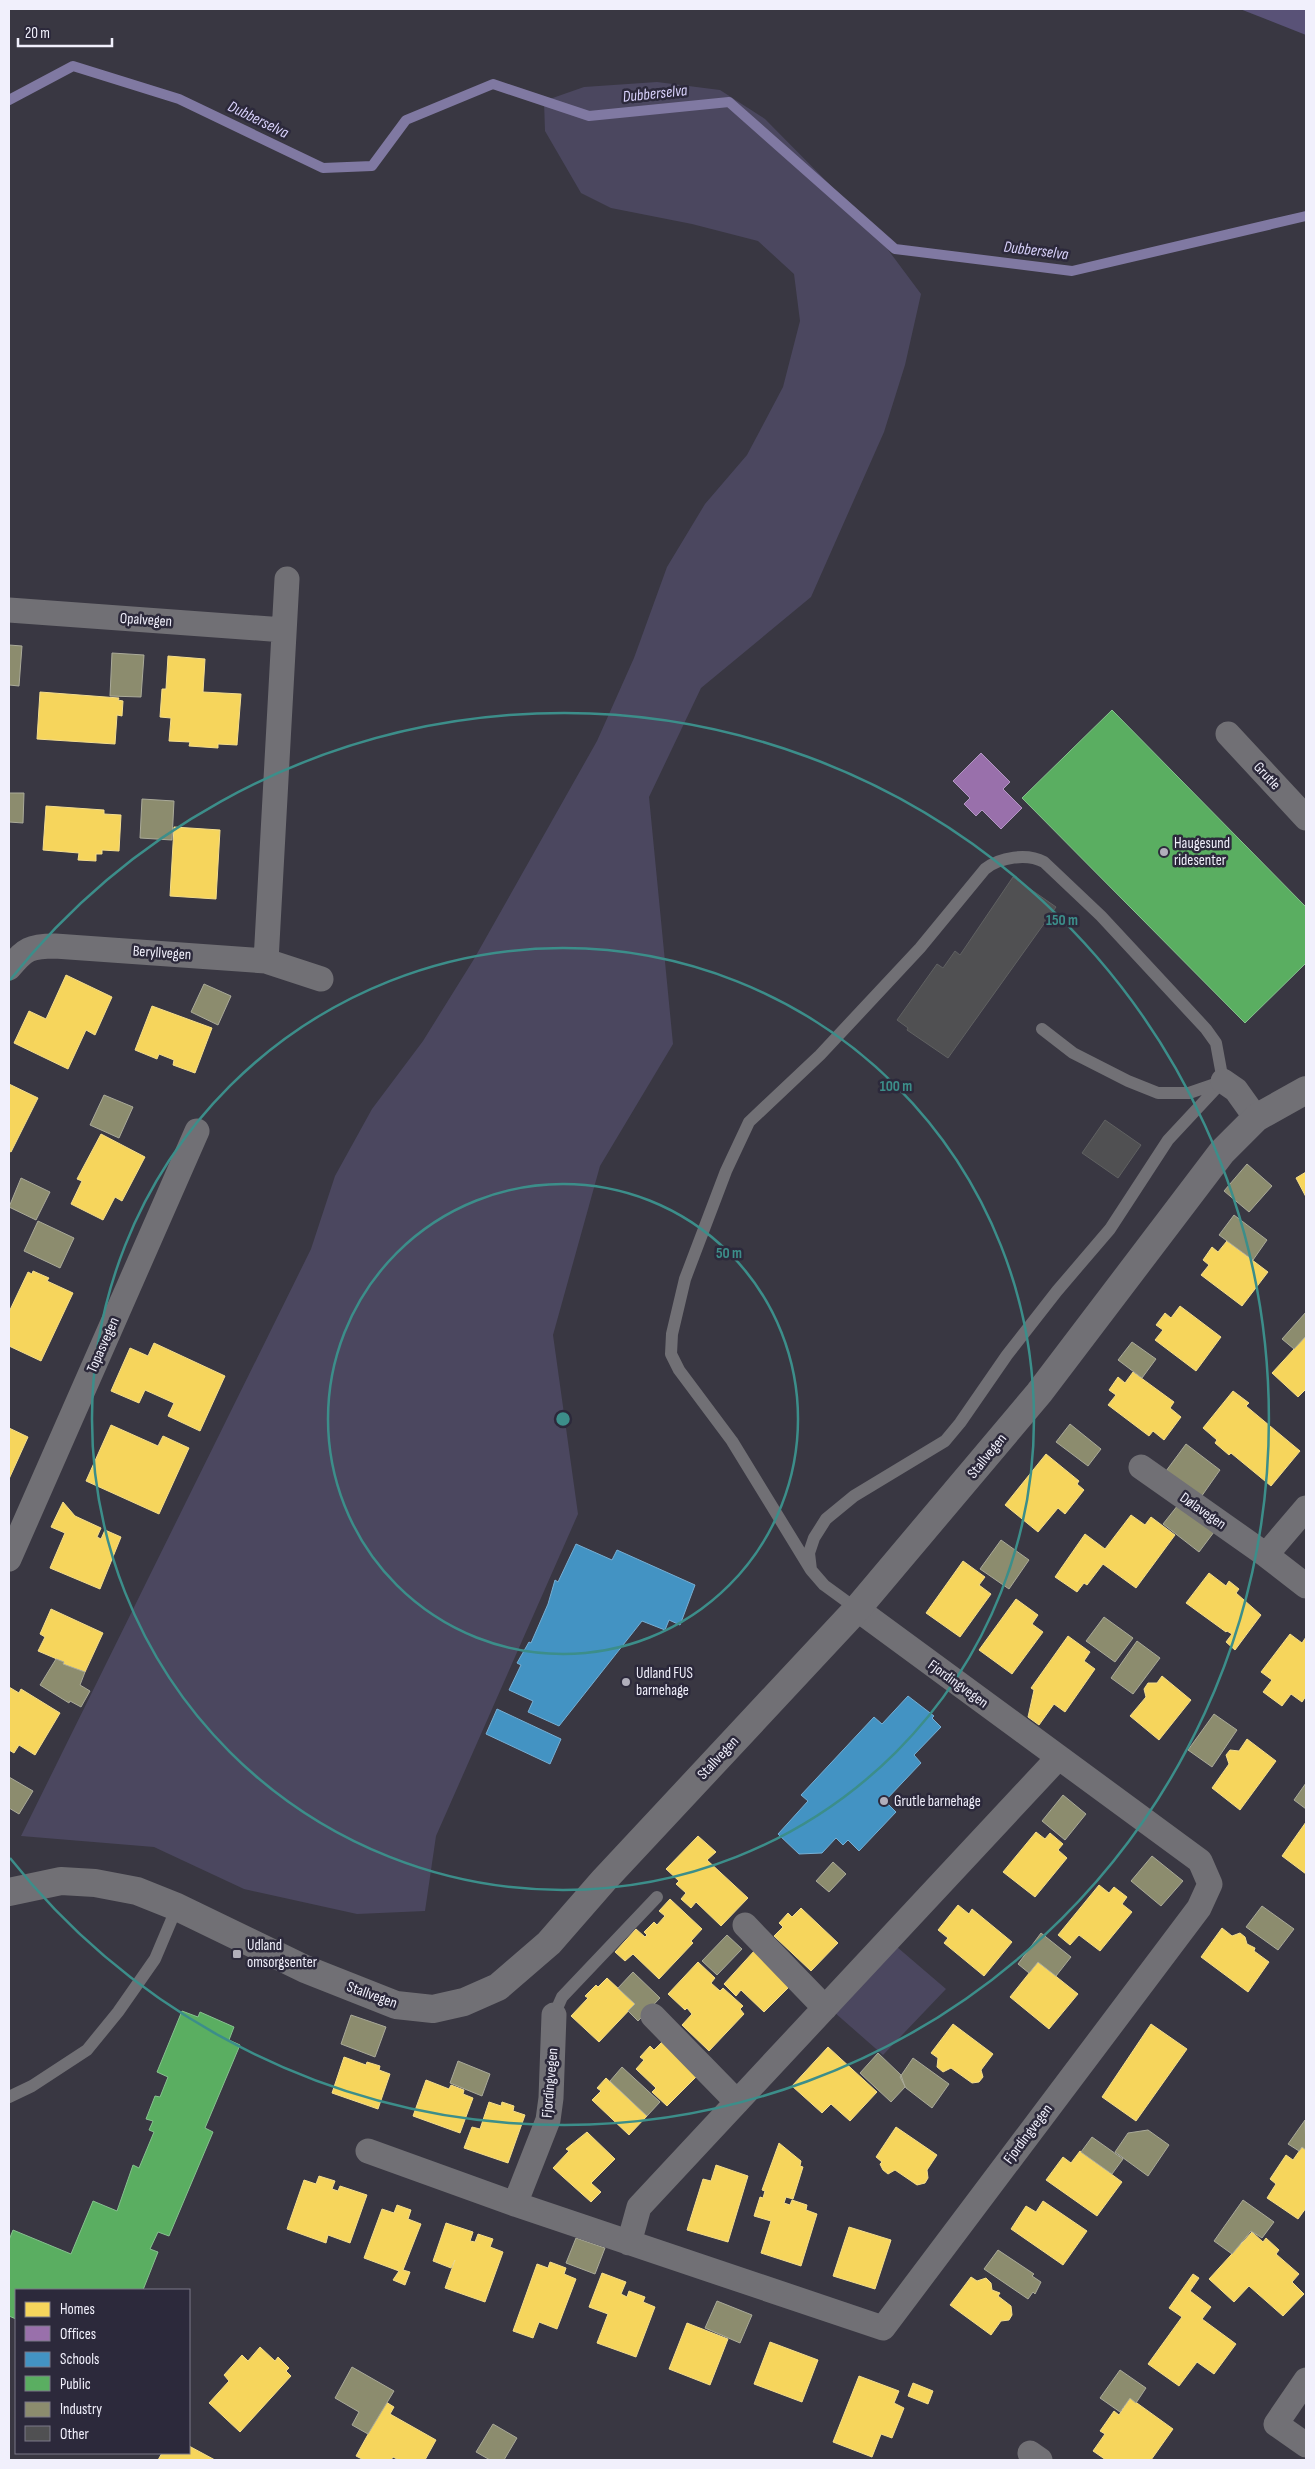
<svg xmlns="http://www.w3.org/2000/svg" width="1315" height="2469" viewBox="0 0 1315 2469" font-family="'Sofia Sans Condensed',sans-serif">
<style>
.green{fill:#4b475f}
.forest{fill:#595277}
.homes{fill:#f6d55c;stroke:#f4dd8c}
.offices{fill:#9970ab;stroke:#b396c3}
.schools{fill:#4393c3;stroke:#77afd4}
.public{fill:#5aae61;stroke:#87c290}
.industry{fill:#8c8c6e;stroke:#aa9}
.lines{fill:none;stroke-linecap:round;stroke-linejoin:round}
.stream{stroke:#8079a2;stroke-width:10}
.building{fill:#505052;stroke:#606162}
.service{stroke:#717075;stroke-width:12}
.minor{stroke:#717075;stroke-width:25}
.tertiary{stroke:#717075;stroke-width:28}
.ring{fill:none;stroke:#3c8e8a;stroke-width:2.5}
.poi-dot{fill:#b1afbb;stroke:#2c293b;stroke-width:2}
.labels{text-anchor:middle;dominant-baseline:central;stroke-width:5;stroke-linejoin:round;paint-order:stroke}
.street-label{font-size:15px;fill:#f1f0fc;stroke:#2c293b}
.poi-label{font-size:15px;fill:#f1f0fc;stroke:#2c293b;text-anchor:start}
.water-label{font-size:16px;font-style:italic;fill:#d9d2fc;stroke:#2c293b}
.centre{fill:#3c8e8a;stroke:#2c293b;stroke-width:2.5}
.ring-label{font-size:15px;text-anchor:middle;font-weight:bold;fill:#3c8e8a;stroke:#2c293b;stroke-width:5;stroke-linejoin:round;paint-order:stroke}
</style>
<rect width="100%" height="100%" fill="#393742"/>
<path class="green" d="M657,82l63,8 45,29 77,78 41,46 38,51 -16,71 -21,67 -73,165 -110,91 -52,109 24,247 -73,122 -47,169 25,179 -142,322 -11,75 -68,3 -113,-25 -90,-42 -133,-11 290,-587 24,-73 37,-67 51,-68 51,-82 123,-218 37,-83 33,-91 38,-63 42,-49 36,-68 17,-66 -6,-47 -36,-33 -66,-17 -81,-16 -30,-15 -36,-62 -1,-30 40,-14z
M897,1947l49,42 -63,66 -49,-43z"/>
<path class="forest" d="M1240,9h66v26z"/>
<path class="homes" d="M168,656l37,3 -2,33 38,2 -4,51 -19,-1v4l-29,-2 1,-4 -21,-1 2,-23 -11,-1 2,-28h4z
M40,692l79,6 -1,2 5,1 -1,15 -5,-1 -2,29 -78,-5z
M46,806l58,4v4l17,1 -2,36 -17,-1v4h-6v7l-18,-1 1,-7 -36,-3z
M174,827l46,3 -4,69 -46,-3z
M66,975l46,22 -17,38 -9,-5 -18,39 -54,-26 15,-32 17,8z
M152,1006l60,22 -17,45 -22,-8 1,-5 -15,-6 -2,5 -22,-9z
M9,1084l29,14 -27,54 -2,-1z
M101,1134l44,23 -23,44 -7,-4 -12,23 -32,-16 11,-23 -5,-2z
M1306,1172v25l-10,-19z
M1227,1241l41,31 -26,34 -41,-31 8,-10 -6,-5 9,-13 6,5z
M33,1271l16,7 -2,3 26,12 -32,68 -32,-15v-34l19,-40 4,2z
M1180,1306l41,31 -25,34 -41,-31 8,-10 -7,-5 9,-12 6,5z
M1306,1336v53l-8,8 -26,-24z
M154,1343l71,33 -25,55 -32,-15 6,-13 -29,-13 -6,13 -28,-12 19,-43 18,8z
M1133,1372l41,30 -4,6 11,9 -17,23 -11,-9 -4,5 -41,-31 8,-10 -7,-5 9,-13 7,6z
M1233,1391l16,12 -3,3 54,45 -29,35 -40,-33 -2,2 -14,-12 2,-3 -14,-12z
M111,1425l47,21 5,-10 26,12 -30,66 -73,-33z
M9,1428l19,9 -19,42z
M1046,1454l33,27 -2,3 7,6 -19,24 -7,-6 -20,24 -33,-27z
M63,1502l12,14 26,12 -4,9 4,2 4,-9 16,7 -21,52 -50,-21 15,-35 -14,-6z
M1131,1515l14,10 6,-8 24,18 -39,53 -33,-24 -16,21 -3,-2 -7,9 -22,-15 30,-43 20,15z
M963,1561l22,16 -6,8 12,9 -31,43 -34,-24z
M1209,1573l17,13 3,-5 10,8 -3,4 25,22 -26,35 -9,-8 6,-8 -5,-3 -1,1 -40,-29z
M1016,1599l22,16 -6,9 11,8 -31,42 -33,-24z
M51,1609l52,24 -18,39 -22,-8 1,-2 -26,-11 7,-14 -5,-3z
M1290,1634l12,9 4,-6v59l-4,6 -11,-8 -9,12 -19,-14 9,-12 -11,-8z
M1068,1636l22,16 -6,9 11,8 -30,43 -11,-8 -15,21 -11,-8 6,-27 -3,-2z
M1162,1676l29,24 -32,40 -29,-24 16,-19 -2,-8 4,-6h9z
M9,1687l10,6 2,-4 39,24 -25,42 -16,-10 -5,8 -5,-3z
M1247,1739l29,22 -36,49 -28,-22 17,-24 -3,-9 4,-5 9,1z
M1306,1822v52l-24,-18z
M1036,1832l9,7 5,-6 13,11 -5,6 9,8 -32,39 -32,-25z
M698,1836l18,16 -9,8 41,38 -27,28 -25,-24 -5,6 -10,-9 5,-6 -10,-9 3,-3 -13,-12z
M1099,1885l10,8 5,-6 13,10 -5,7 10,8 -32,39 -21,-16 -9,10 -12,-10z
M670,1899l32,30 -11,12 2,2 -34,36 -26,-25 -8,7 -10,-9 21,-23 9,8 2,-2 -3,-3 10,-10 3,3 8,-9 -6,-5z
M958,1905l11,9 3,-5 40,33 -28,34 -40,-33 4,-5 -10,-8z
M801,1908l37,35 -27,28 -37,-35 9,-9 -4,-4 9,-10 4,4z
M1222,1928l10,8 8,-3 5,4 2,7 8,4 -1,3 15,11 -21,30 -47,-35z
M755,1950l36,35 -27,27 -23,-22 -5,6 -12,-12z
M698,1962l17,16 -4,5 9,8 3,-3 20,18 -3,3 4,5 -35,37 -27,-26 10,-11 -5,-6 -2,2 -17,-16z
M1038,1962l40,32 -29,35 -39,-32z
M607,1978l28,26 -36,38 -28,-26 17,-18 -3,-2 11,-11 2,2z
M953,2024l40,30 -12,16 2,7 -4,5 -7,1 -21,-15 -8,4 -6,-5 1,-9 -7,-5z
M1151,2024l36,25 -51,72 -34,-24z
M663,2041l35,34 -31,31 -15,-14 4,-4 -20,-19 8,-9 -4,-3 10,-11 4,4z
M828,2047l49,45 -27,29 -19,-17 -9,9 -30,-27z
M344,2057l22,8 1,-3 13,4 -1,4 11,4 -12,35 -46,-16z
M606,2078l41,38 -18,19 -37,-35 9,-9 -4,-3z
M426,2080l23,9 2,-4 13,5 -1,4 10,4 -13,35 -47,-17z
M489,2102l12,4 1,-4 12,4 -1,5 12,4 -17,48 -44,-15 8,-21 8,2z
M896,2127l41,28 -10,15 1,8 -3,5 -8,2 -22,-15 -7,4 -5,-4 -3,-6 2,-2 -6,-5z
M587,2132l28,27 -24,24 10,9 -10,10 -38,-34 16,-17 -3,-2z
M779,2143l22,18 -1,5 3,1 -10,32 -7,-2 -2,6 6,2 2,-5 15,5 -1,5 11,4 -16,52 -40,-13 10,-32 -17,-5 6,-19 3,1 2,-7 -3,-1z
M1302,2147l4,3v58l-8,11 -31,-21 9,-14 -6,-5 16,-24 7,5z
M1080,2151l42,31 -25,34 -51,-36 17,-23 8,6z
M716,2165l32,11 -20,66 -41,-12 16,-51 8,2z
M319,2176l16,5 -3,8 6,2 2,-5 27,9 -17,48 -22,-8 -2,8 -39,-14 17,-49 12,4z
M1043,2201l44,30 -24,34 -52,-36 15,-23 10,6z
M397,2205l14,5 -3,9 13,5 -18,46 7,2 -5,13 -12,-5 6,-9 -35,-13 18,-49 12,4z
M446,2223l27,9 -3,9 5,1 3,-8 15,5 -3,8 13,5 -18,50 -40,-14 10,-28 -4,8 -18,-7z
M849,2227l42,13 -16,49 -42,-13z
M1252,2232l11,10 3,-4 13,12 -3,4 23,20 -7,8 12,12 -21,22 -34,-30 -15,16 -25,-23z
M550,2262l16,6 -2,6 12,5 -19,50 -18,-7 -6,16 -20,-7 24,-67 11,4z
M602,2273l24,9 -5,12 6,3 2,-6 16,6 -2,5 12,5 -19,50 -39,-14 11,-29 -19,-7z
M1193,2274l6,4 -9,13 21,16 -9,12 34,25 -22,30 -17,-12 -18,24 -31,-22 34,-47 -13,-9z
M971,2277l6,4 9,-3 5,5 1,7 8,3 -2,3 13,10 1,9 -3,5 -8,1 -10,14 -41,-30z
M687,2323l41,16 -18,46 -41,-16z
M770,2342l48,18 -16,42 -48,-18z
M260,2347l15,14 3,-4 11,11 -3,3 5,5 -51,56 -31,-29 20,-22 -5,-6 18,-20 6,6z
M859,2376l40,15 -5,12 10,5 -12,30 -11,-4 -9,23 -39,-15z
M913,2383l20,8 -5,13 -20,-8z
M1130,2398l43,31 -22,31h-45l-13,-9 12,-17 -5,-3 14,-20 5,4z
M386,2402l8,5 -4,7 46,26 -11,20h-26l-6,-3 -2,3h-27l-8,-4z
M189,2446l26,14h-57l4,-7h27z"/>
<path class="offices" d="M981,753l29,29 -7,7 19,19 -21,21 -19,-19 -6,6 -12,-12 6,-6 -17,-17z"/>
<path class="schools" d="M576,1544l36,16 5,-10 78,35 -15,40 -11,-5 -4,10 -23,-9 -83,105 -31,-14 5,-11 -24,-11 12,-25 -4,-2 12,-21 2,1 17,-39 7,-24 3,2z
M908,1696l26,20 -2,2 9,9 -27,28 7,8 -36,38 11,11 -37,39 -11,-11 -5,5 -7,-7 -14,15 -23,1 -21,-20 30,-33 -7,-6 73,-78 8,7z
M497,1709l64,30 -11,25 -64,-30z"/>
<path class="public" d="M1112,710l194,197v56l-61,60 -223,-225z
M182,2011l16,6 2,-5 34,15 -5,13 11,5 -35,83 8,4 -44,104 -11,-4 -8,17 8,3 -15,38h-127v29l-7,-3v-76l4,-10 58,24 22,-53 24,10 16,-46 6,3 15,-36 -5,-2 4,-9 -7,-2 9,-23 5,1 8,-20 -11,-5z"/>
<path class="industry" d="M9,645l13,1 -3,40 -10,-1z
M112,653l32,2 -3,42 -31,-1z
M9,793h15l-1,30 -14,-1z
M142,799l32,2 -2,39 -32,-2z
M204,984l27,12 -13,29 -27,-13z
M104,1095l29,12 -14,31 -29,-13z
M1247,1164l25,22 -23,26 -25,-21z
M21,1178l29,14 -14,28 -27,-13z
M1234,1215l33,25 -14,20 -34,-25z
M38,1221l36,17 -14,30 -36,-17z
M1306,1312v24l-12,13 -12,-10z
M1132,1342l24,17 -14,19 -24,-18z
M1070,1424l31,25 -13,17 -32,-24z
M1186,1444l34,26 -19,27 -35,-26z
M1178,1505l36,27 -15,20 -36,-28z
M1001,1540l28,20 -20,29 -29,-20z
M1104,1617l29,21 -18,24 -29,-21z
M1137,1641l23,17 -27,36 -22,-16z
M56,1659l8,3 -1,2 22,8 -5,13 10,6 -9,16 -11,-6 -1,2 -29,-18z
M1214,1714l23,16 -25,37 -24,-17z
M9,1777l24,14 -14,23 -10,-6z
M1306,1783v26l-12,-9z
M1063,1795l23,19 -21,26 -23,-19z
M1152,1856l31,25 -22,25 -30,-25z
M833,1862l13,12 -17,18 -13,-11z
M1262,1906l32,23 -16,21 -32,-23z
M1041,1933l30,24 -15,19 -18,-14 -9,11 -11,-9z
M727,1935l15,14 -25,26 -15,-14z
M633,1972l27,26 -22,23 -10,-10 7,-7 -17,-16z
M351,2015l35,12 -11,30 -34,-13z
M878,2053l23,22 4,12 -14,15 -31,-29z
M913,2058l36,26 -17,24 -26,-20 -6,-11z
M458,2061l32,13 -8,22 -32,-13z
M622,2067l38,35 -13,14 -37,-35z
M1305,2120l1,30 -4,-3 -3,4 -11,-7z
M1148,2130l21,15 -21,31 -33,-24 13,-19z
M1092,2137l31,22 -11,15 -31,-22z
M1243,2200l31,22 -12,16 -11,-7 -19,23 -18,-13z
M576,2238l29,10 -10,26 -29,-11z
M998,2250l36,24 -2,2 9,6 -6,12 -2,-2 -5,7 -44,-30z
M717,2301l35,14 -12,28 -35,-15z
M352,2367l42,24 -26,43 -16,-9 7,-13 -24,-14z
M1120,2370l26,18 -10,15 -6,-5 -10,14 -20,-14z
M493,2424l24,14 -13,22h-14l-14,-8z"/>
<g class="lines">
<path class="stream" d="M9,100l64,-34 106,33 144,69 49,-2 34,-46 87,-36 96,32 140,-14 166,147 177,22 234,-55"/>
</g>
<path class="building" d="M1013,877l43,30 -108,151 -41,-28 1,-2 -11,-8 40,-56 6,4 12,-17 5,4z
M1105,1120l36,25 -23,33 -36,-25z"/>
<g class="lines">
<path class="service" d="M1042,1029l31,24 55,28 30,12h31l32,-11
M811,1570l-79,-129 -53,-71 -8,-16 1,-20 13,-55 41,-108 23,-49 71,-67 100,-107 65,-79c15,-12 42,-16 59,-7l57,54 105,113 10,14 7,38
M857,1609l-33,-24 -13,-15 -2,-17 5,-15 12,-19 28,-23 91,-55 15,-18 47,-68 50,-64 53,-62 58,-89 55,-59
M554,2015l8,-18 95,-100
M9,2097l23,-11 55,-36 31,-38 37,-53 22,-52"/>
<path class="minor" d="M9,610l275,20
M1228,734l78,84
M266,961l21,-382
M9,968c16,-19 21,-22 46,-22l211,15 55,18
M1223,1081l13,9 20,28
M1141,1467l125,88
M1306,1508l-40,47 40,31
M9,1559l188,-428
M745,1925l80,83
M653,2016l84,86
M368,2151l147,53 368,124 316,-420 11,-24 -10,-23 -343,-252
M515,2204l33,-84 3,-22 3,-83
M629,2243l10,-36 419,-449
M1306,2380l-30,44 30,21
M1030,2453l10,7"/>
<path class="tertiary" d="M9,1892l52,-11 34,2 42,8 40,16 128,62 91,36 37,4 31,-7 34,-15 51,-44 55,-63 253,-271 182,-216 183,-241 34,-34 50,-28"/>
</g>
<g class="ring">
<circle cx="563" cy="1419" r="235"/>
<circle cx="563" cy="1419" r="471"/>
<path d="M10 980A706 706 0 1 1 10 1858"/>
</g>
<g class="poi-dot">
<circle cx="1164" cy="852" r="5"/>
<circle cx="626" cy="1682" r="5"/>
<circle cx="884" cy="1801" r="5"/>
<rect x="232" y="1949" width="10" height="10" rx="2.5"/>
</g>
<g class="labels">
<g class="street-label">
<text transform="translate(146 620) rotate(4)">Opalvegen</text>
<text transform="translate(1267 776) rotate(47)">Grutle</text>
<text transform="translate(162 953) rotate(4)">Beryllvegen</text>
<text transform="translate(103 1345) rotate(-66)">Topasvegen</text>
<text transform="translate(987 1456) rotate(-51)">Stallvegen</text>
<text transform="translate(1203 1511) rotate(35)">Dølavegen</text>
<text transform="translate(958 1684) rotate(36)">Fjordingvegen</text>
<text transform="translate(718 1758) rotate(-47)">Stallvegen</text>
<text transform="translate(372 1995) rotate(20)">Stallvegen</text>
<text transform="translate(550 2083) rotate(-85)">Fjordingvegen</text>
<text transform="translate(1028 2134) rotate(-53)">Fjordingvegen</text>
</g>
<g class="poi-label">
<text x="1174" y="843">Haugesund<tspan x="1174" dy="17">ridesenter</tspan></text>
<text x="636" y="1673">Udland FUS<tspan x="636" dy="17">barnehage</tspan></text>
<text x="894" y="1801">Grutle barnehage</text>
<text x="247" y="1945">Udland<tspan x="247" dy="17">omsorgsenter</tspan></text>
</g>
<g class="water-label">
<text transform="translate(655 94) rotate(-6)">Dubberselva</text>
<text transform="translate(258 120) rotate(26)">Dubberselva</text>
<text transform="translate(1036 251) rotate(7)">Dubberselva</text>
</g>
</g>
<circle cx="563" cy="1419" r="8" class="centre"/>
<g class="ring-label">
<text x="1062" y="925">150 m</text>
<text x="896" y="1091">100 m</text>
<text x="729" y="1258">50 m</text>
</g>
<rect width="1315" height="2469" fill="none" stroke="#f1f0fc" stroke-width="20"/>
<rect x="15" y="2289" width="175" height="165" fill="#2c293b" stroke="#7b7988"/>
<rect x="25" y="2302" width="25" height="15" fill="#f6d55c" stroke="#7b7988"/>
<text x="60" y="2314" font-size="15" fill="#f1f0fc">Homes</text>
<rect x="25" y="2326" width="25" height="15" fill="#9970ab" stroke="#7b7988"/>
<text x="60" y="2339" font-size="15" fill="#f1f0fc">Offices</text>
<rect x="25" y="2352" width="25" height="15" fill="#4393c3" stroke="#7b7988"/>
<text x="60" y="2364" font-size="15" fill="#f1f0fc">Schools</text>
<rect x="25" y="2376" width="25" height="15" fill="#5aae61" stroke="#7b7988"/>
<text x="60" y="2389" font-size="15" fill="#f1f0fc">Public</text>
<rect x="25" y="2402" width="25" height="15" fill="#8c8c6e" stroke="#7b7988"/>
<text x="60" y="2414" font-size="15" fill="#f1f0fc">Industry</text>
<rect x="25" y="2426" width="25" height="15" fill="#505052" stroke="#7b7988"/>
<text x="60" y="2439" font-size="15" fill="#f1f0fc">Other</text>
<path d="M18 38v8h94v-8" fill="none" stroke="#f1f0fc" stroke-width="2.5"/>
<text x="25" y="38" font-size="15" fill="#f1f0fc" stroke="#2c293b" stroke-width="4" paint-order="stroke">20 m</text>
</svg>
